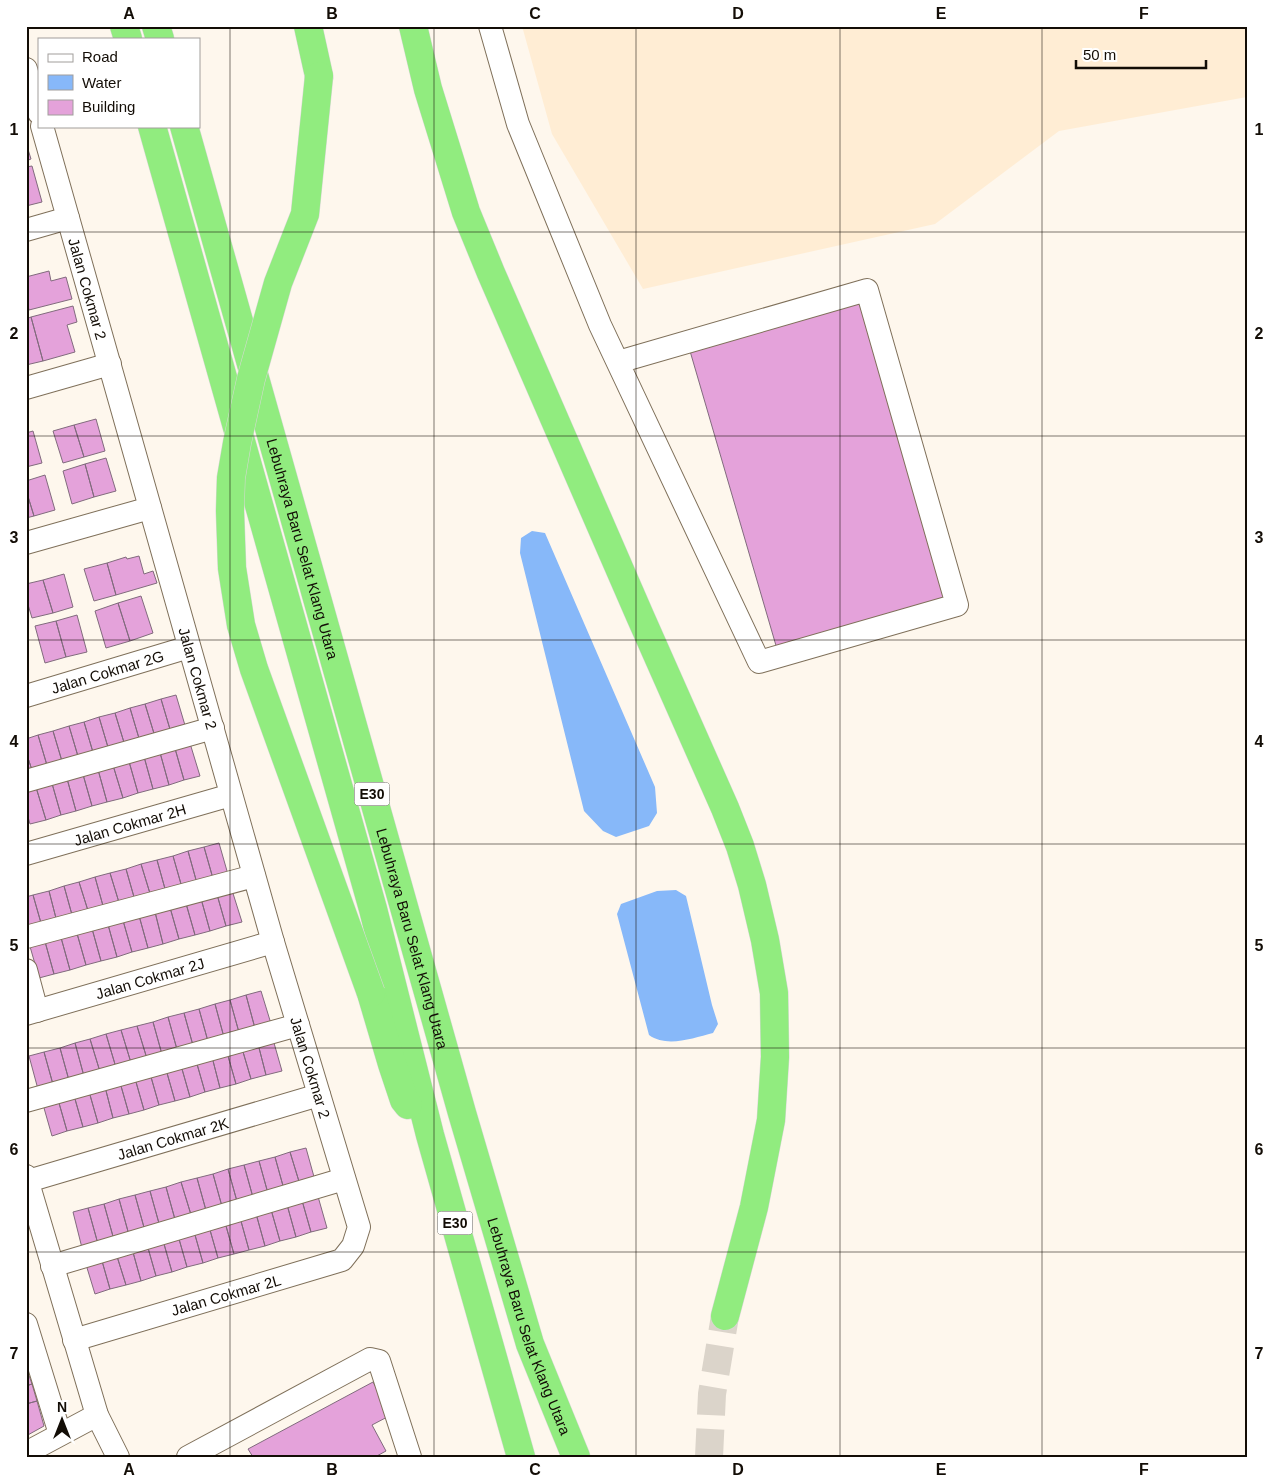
<svg xmlns="http://www.w3.org/2000/svg" width="1273" height="1483" viewBox="0 0 1273 1483" font-family="Helvetica,sans-serif">
<style>
.built{fill:#ffedd4}
.water{fill:#87b8f9}
.building{fill:#e4a2da;stroke:#816b7d}
.lines{fill:none;stroke-linecap:round;stroke-linejoin:round}
.highway-tunnel{stroke:#dbd4ca;stroke-width:28;stroke-dasharray:28 14;stroke-linecap:butt}
.minor-casing{stroke:#7f705a;stroke-width:24}
.highway-casing{stroke:#d9d8d7;stroke-width:29}
.minor{stroke:#fff;stroke-width:22}
.highway{stroke:#91ec7f;stroke-width:28}
.highway-bridge-casing{stroke:#d9d8d7;stroke-width:29;stroke-linecap:butt}
.highway-bridge{stroke:#91ec7f;stroke-width:28}
.grid{fill:none;stroke:#130d06;stroke-width:1;stroke-opacity:0.55}
.labels{text-anchor:middle;dominant-baseline:central;stroke-width:4;stroke-linejoin:round;paint-order:stroke}
.shield{fill:#fff;stroke:#5a5651;stroke-width:1}
.shield-label{font-size:14px;font-weight:bold;fill:#130d06}
.street-label{font-size:15px;fill:#130d06;stroke:#fff}
.neatline{fill:none;stroke:#130d06;stroke-width:2}
.grid-label{font-size:16px;text-anchor:middle;font-weight:bold;fill:#130d06}
</style>
<rect width="100%" height="100%" fill="#fef7ed"/>
<path class="built" d="M522,26h725v71l-188,34 -124,93 -292,65 -91,-155z"/>
<path class="water" d="M532,531l13,2 110,254 2,26 -8,13 -33,11 -13,-6 -19,-20 -64,-258 1,-15z
M676,890l10,6 26,109 6,19 -5,9c-20,5 -46,15 -64,2l-32,-121 4,-10 36,-13z"/>
<path class="building" d="M26,143l5,16 -5,2z
M32,166l10,36 -16,4v-39z
M49,271l2,10 15,-4 6,22 -43,11 -3,-12v-21z
M868,300l87,298 -178,51 -87,-298z
M73,306l4,16 -10,3 8,27 -32,9 -12,-44z
M31,317l12,44 -17,4v-46z
M96,419l9,32 -21,6 -10,-32z
M74,425l10,32 -21,6 -10,-32z
M33,431l9,32 -16,4v-34z
M106,458l10,33 -22,6 -9,-33z
M85,464l9,33 -22,7 -9,-33z
M45,475l10,35 -21,6 -8,-26v-9z
M26,490l8,26 -8,2z
M139,556l5,18 9,-3 4,12 -41,12 -9,-32 19,-6 1,2z
M107,563l9,32 -22,6 -10,-32z
M64,574l9,33 -20,6 -10,-33z
M43,580l10,33 -21,5 -6,-20v-14z
M141,596l12,37 -23,8 -12,-38z
M118,603l12,38 -24,7 -11,-37z
M77,615l10,37 -21,5 -10,-36z
M56,621l10,36 -21,6 -10,-37z
M176,695l11,37 -15,4 -11,-37z
M161,699l11,37 -16,4 -11,-36z
M145,704l11,36 -15,5 -11,-37z
M130,708l11,37 -15,4 -11,-36z
M115,713l11,36 -16,5 -11,-37z
M99,717l11,37 -15,5 -11,-37z
M84,722l11,37 -15,4 -11,-37z
M69,726l11,37 -16,5 -11,-37z
M53,731l11,37 -15,4 -11,-37z
M38,735l11,37 -15,4 -8,-24v-13z
M189,740l11,36 -16,4 -10,-35z
M174,745l10,35 -15,5 -10,-36z
M159,749l10,36 -16,4 -10,-36z
M26,752l8,24 -8,3z
M143,753l10,36 -15,4 -10,-35z
M128,758l10,35 -15,5 -11,-36z
M112,762l11,36 -16,4 -10,-36z
M97,766l10,36 -15,4 -10,-35z
M82,771l10,35 -16,5 -10,-36z
M66,775l10,36 -15,4 -10,-35z
M51,780l10,35 -15,5 -11,-36z
M35,784l11,36 -16,4 -4,-14v-23z
M219,843l10,35 -15,4 -10,-35z
M204,847l10,35 -16,5 -10,-36z
M188,851l10,36 -15,4 -10,-35z
M173,856l10,35 -16,5 -10,-36z
M157,860l10,36 -15,4 -11,-36z
M141,864l11,36 -16,4 -10,-35z
M126,869l10,35 -15,5 -11,-36z
M110,873l11,36 -16,4 -10,-36z
M95,877l10,36 -15,4 -11,-35z
M79,882l11,35 -16,5 -10,-36z
M64,886l10,36 -16,4 -9,-35z
M231,887l11,35 -16,4 -10,-35z
M49,891l9,35 -15,4 -10,-35z
M216,891l10,35 -16,5 -10,-36z
M33,895l10,35 -17,1v-34z
M200,895l10,36 -15,4 -10,-35z
M185,900l10,35 -16,4 -10,-35z
M169,904l10,35 -16,5 -9,-36z
M154,908l9,36 -15,4 -10,-36z
M138,912l10,36 -16,4 -10,-35z
M122,917l10,35 -15,5 -10,-36z
M107,921l10,36 -16,4 -10,-36z
M91,925l10,36 -15,4 -10,-35z
M76,930l10,35 -16,5 -10,-36z
M60,934l10,36 -16,4 -10,-36z
M44,938l10,36 -15,4 -10,-35z
M261,991l11,36 -16,5 -10,-37z
M246,995l10,37 -16,4 -10,-36z
M230,1000l10,36 -15,5 -10,-37z
M215,1004l10,37 -16,4 -10,-36z
M199,1009l10,36 -15,4 -10,-36z
M184,1013l10,36 -16,4 -10,-36z
M168,1017l10,36 -15,5 -10,-36z
M153,1022l10,36 -15,4 -11,-36z
M137,1026l11,36 -16,4 -11,-36z
M121,1030l11,36 -15,5 -11,-37z
M106,1034l11,37 -16,4 -11,-36z
M272,1036l10,35 -16,4 -9,-35z
M90,1039l11,36 -16,5 -10,-37z
M257,1040l9,35 -15,4 -10,-34z
M75,1043l10,37 -15,4 -10,-36z
M241,1045l10,34 -15,5 -10,-35z
M60,1048l10,36 -16,4 -10,-36z
M226,1049l10,35 -16,4 -9,-35z
M44,1052l10,36 -15,5 -10,-37z
M211,1053l9,35 -15,4 -10,-35z
M195,1057l10,35 -15,5 -10,-35z
M180,1062l10,35 -15,4 -10,-35z
M165,1066l10,35 -16,4 -10,-35z
M149,1070l10,35 -15,5 -10,-35z
M134,1075l10,35 -15,4 -10,-35z
M119,1079l10,35 -16,4 -9,-35z
M104,1083l9,35 -15,5 -10,-35z
M88,1088l10,35 -15,4 -10,-35z
M73,1092l10,35 -16,4 -10,-35z
M57,1096l10,35 -15,5 -10,-35z
M306,1148l10,36 -15,4 -11,-36z
M290,1152l11,36 -16,5 -10,-36z
M275,1157l10,36 -16,4 -10,-36z
M259,1161l10,36 -15,4 -10,-36z
M244,1165l10,36 -16,4 -10,-36z
M228,1169l10,36 -15,5 -10,-36z
M213,1174l10,36 -16,4 -10,-36z
M197,1178l10,36 -15,4 -11,-36z
M181,1182l11,36 -16,5 -10,-36z
M166,1187l10,36 -16,4 -10,-36z
M150,1191l10,36 -15,4 -10,-36z
M317,1193l10,35 -16,4 -10,-35z
M135,1195l10,36 -16,4 -10,-36z
M301,1197l10,35 -15,5 -10,-36z
M119,1199l10,36 -15,5 -10,-36z
M286,1201l10,36 -16,4 -10,-35z
M104,1204l10,36 -16,4 -10,-36z
M270,1206l10,35 -15,5 -10,-36z
M88,1208l10,36 -16,4 -9,-36z
M255,1210l10,36 -16,4 -10,-36z
M239,1214l10,36 -15,4 -10,-35z
M224,1219l10,35 -16,4 -10,-35z
M208,1223l10,35 -15,5 -10,-35z
M193,1228l10,35 -16,4 -10,-35z
M177,1232l10,35 -15,5 -10,-35z
M162,1237l10,35 -16,4 -10,-35z
M146,1241l10,35 -15,5 -10,-36z
M131,1245l10,36 -15,4 -11,-35z
M115,1250l11,35 -16,4 -10,-35z
M100,1254l10,35 -15,5 -11,-36z
M26,1367l6,17 -6,2z
M373,1382l18,33 -19,10 14,26 -11,6h-122l-5,-8z
M32,1384l5,17 -11,3v-18z
M37,1401l7,25 -18,10v-32z"/>
<g class="lines">
<path class="highway-tunnel" d="M709,1457l3,-63 13,-78"/>
<g class="minor-casing">
<g id="minor">
<path d="M490,26l28,98 82,201 159,337 198,-57 -90,-315 -249,72"/>
<path d="M26,69l13,44"/>
<path id="s1" d="M42,126l231,816 86,285 -6,19 -11,14 -268,80"/>
<path d="M26,230l42,-12"/>
<path d="M26,388l84,-24"/>
<path d="M26,543l124,-35"/>
<path id="s2" d="M26,696l163,-49"/>
<path d="M26,781l187,-53"/>
<path id="s3" d="M26,854l205,-59"/>
<path d="M26,937l228,-61"/>
<path d="M26,970l11,41"/>
<path id="s4" d="M26,1014l247,-72"/>
<path d="M26,1101l272,-76"/>
<path d="M26,1176l71,239 21,42"/>
<path id="s5" d="M28,1181l291,-86"/>
<path d="M52,1266l292,-87"/>
<path d="M26,1324l34,110"/>
<path d="M26,1453l71,-38"/>
<path d="M188,1457l182,-98 9,2 31,96"/>
</g>
</g>
<g class="highway-casing">
<g id="highway">
<path d="M124,26l4,13"/>
<path d="M156,26l4,13"/>
<path d="M308,26l11,50"/>
<path d="M413,26l15,63 38,123 25,61 149,343 85,192 15,38 12,39 13,55 9,53 1,64 -4,63 -17,87 -29,109"/>
<path d="M152,126l221,783 57,226 91,322"/>
<path id="s6" d="M184,126l278,987 68,231 46,113"/>
<path d="M371,993l21,71 12,36 4,5"/>
</g>
</g>
<use href="#minor" class="minor"/>
<use href="#highway" class="highway"/>
<g class="highway-bridge-casing">
<path id="highway-bridge" d="M319,76l-14,138 -27,69 -27,96 -14,64 -6,35 -1,33 2,57 9,57 13,44 117,324"/>
</g>
<use href="#highway-bridge" class="highway-bridge"/>
</g>
<path class="grid" d="M230,26v1431M434,26v1431M636,26v1431M840,26v1431M1042,26v1431M26,232h1221M26,436h1221M26,640h1221M26,844h1221M26,1048h1221M26,1252h1221"/>
<g class="labels">
<g class="shield">
<rect x="354.5" y="782.5" width="35" height="23" rx="4"/>
<rect x="437.5" y="1211.5" width="35" height="23" rx="4"/>
</g>
<g class="shield-label">
<text x="372" y="794">E30</text>
<text x="455" y="1223">E30</text>
</g>
<g class="street-label">
<text stroke="none"><textPath href="#s1" startOffset="169">Jalan Cokmar 2</textPath></text>
<text stroke="none"><textPath href="#s6" startOffset="439">Lebuhraya Baru Selat Klang Utara</textPath></text>
<text stroke="none"><textPath href="#s2" startOffset="85">Jalan Cokmar 2G</textPath></text>
<text stroke="none"><textPath href="#s1" startOffset="574">Jalan Cokmar 2</textPath></text>
<text stroke="none"><textPath href="#s3" startOffset="108">Jalan Cokmar 2H</textPath></text>
<text stroke="none"><textPath href="#s6" startOffset="844">Lebuhraya Baru Selat Klang Utara</textPath></text>
<text stroke="none"><textPath href="#s4" startOffset="129">Jalan Cokmar 2J</textPath></text>
<text stroke="none"><textPath href="#s1" startOffset="979">Jalan Cokmar 2</textPath></text>
<text stroke="none"><textPath href="#s5" startOffset="151">Jalan Cokmar 2K</textPath></text>
<text transform="translate(226 1295) rotate(-16)">Jalan Cokmar 2L</text>
<text stroke="none"><textPath href="#s6" startOffset="1249">Lebuhraya Baru Selat Klang Utara</textPath></text>
</g>
</g>
<rect width="1273" height="1483" fill="none" stroke="#ffffff" stroke-width="55"/>
<rect x="38" y="38" width="162" height="90" fill="#ffffff" stroke="#a19e9b"/>
<rect x="48" y="54" width="25" height="8" fill="#ffffff" stroke="#a19e9b"/>
<text x="82" y="62" font-size="15" fill="#130d06">Road</text>
<rect x="48" y="75" width="25" height="15" fill="#87b8f9" stroke="#a19e9b"/>
<text x="82" y="88" font-size="15" fill="#130d06">Water</text>
<rect x="48" y="100" width="25" height="15" fill="#e4a2da" stroke="#a19e9b"/>
<text x="82" y="112" font-size="15" fill="#130d06">Building</text>
<g transform="translate(62 1420)" stroke="#ffffff" stroke-width="4" paint-order="stroke">
<path d="M0-4L9 19L0 12L-9 19Z" fill="#130d06"/>
<text y="-8" font-size="14" font-weight="bold" text-anchor="middle" fill="#130d06">N</text>
</g>
<path d="M1076 60v8h130v-8" fill="none" stroke="#130d06" stroke-width="2.5"/>
<text x="1083" y="60" font-size="15" fill="#130d06" stroke="#ffffff" stroke-width="4" paint-order="stroke">50 m</text>
<rect x="28" y="28" width="1218" height="1428" class="neatline"/>
<g class="grid-label">
<text x="129" y="19">A</text>
<text x="332" y="19">B</text>
<text x="535" y="19">C</text>
<text x="738" y="19">D</text>
<text x="941" y="19">E</text>
<text x="1144" y="19">F</text>
<text x="14" y="135">1</text>
<text x="1259" y="135">1</text>
<text x="14" y="339">2</text>
<text x="1259" y="339">2</text>
<text x="14" y="543">3</text>
<text x="1259" y="543">3</text>
<text x="14" y="747">4</text>
<text x="1259" y="747">4</text>
<text x="14" y="951">5</text>
<text x="1259" y="951">5</text>
<text x="14" y="1155">6</text>
<text x="1259" y="1155">6</text>
<text x="14" y="1359">7</text>
<text x="1259" y="1359">7</text>
<text x="129" y="1475">A</text>
<text x="332" y="1475">B</text>
<text x="535" y="1475">C</text>
<text x="738" y="1475">D</text>
<text x="941" y="1475">E</text>
<text x="1144" y="1475">F</text>
</g>
</svg>
